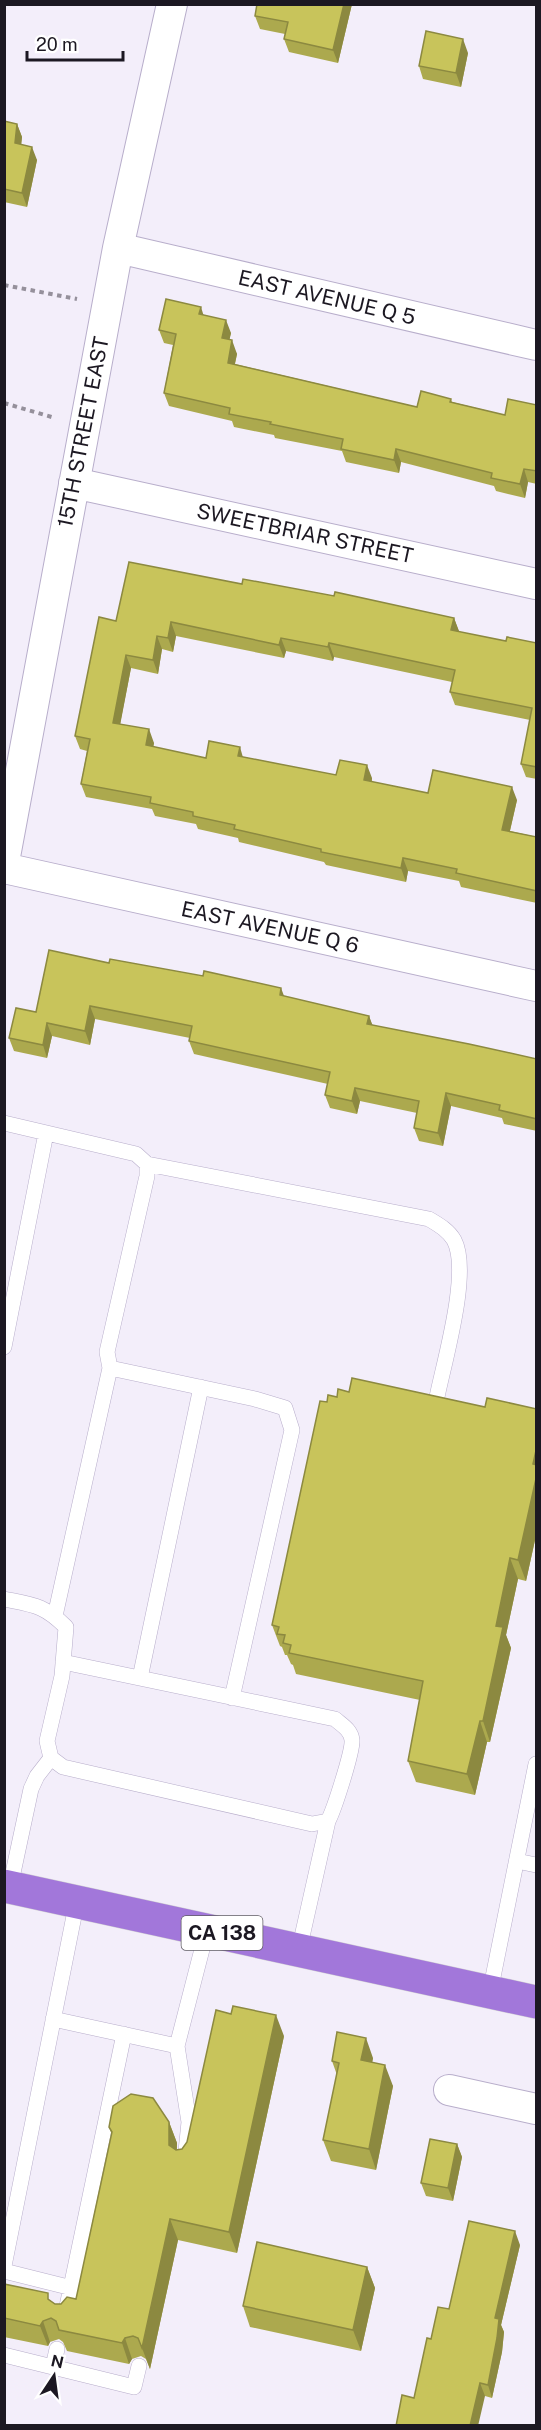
<svg xmlns="http://www.w3.org/2000/svg" width="541" height="2430" viewBox="0 0 541 2430" font-family="'Public Sans',sans-serif">
<style>
.lines{fill:none;stroke-linecap:round;stroke-linejoin:round}
.lane-casing{stroke:#b8aecb;stroke-width:16}
.street-casing{stroke:#b8aecb;stroke-width:32}
.highway-casing{stroke:#d2d1d3;stroke-width:34}
.path{stroke:#95909b;stroke-width:4;stroke-dasharray:4.5 4.5;stroke-linecap:butt}
.lane{stroke:#fff;stroke-width:15}
.street{stroke:#fff;stroke-width:30}
.highway{stroke:#a277da;stroke-width:33}
.wall{fill:#aca94e}
.shaded-wall{fill:#8c8940}
.building{fill:#c8c45b;stroke:#8c8940;stroke-width:1.5}
.labels{text-anchor:middle;dominant-baseline:central;stroke-width:4.5;stroke-linejoin:round;paint-order:stroke}
.shield{fill:#fff;stroke:#605d64;stroke-width:1.5}
.shield-label{font-size:20px;font-weight:bold;fill:#1c1822}
.street-label{font-size:21px;fill:#1c1822;stroke:#fff}
</style>
<rect width="100%" height="100%" fill="#f3eefa"/>
<g class="lines">
<g class="lane-casing">
<path id="lane" d="M4,1123l132,31 11,10v12l-40,176 3,16 145,31 30,9 7,22 -60,268
M147,1164l282,55c10,6 19,11 25,21 17,31 -10,122 -17,157
M4,1347l42,-214
M4,1599c30,6 40,6 62,28l-4,49 -15,65 4,17 12,9 249,57 16,-3c6,-11 25,-70 24,-81 -1,-10 -10,-15 -17,-21l-272,-57
M55,1616l55,-248
M140,1678l61,-291
M517,1861l19,4
M10,1887l21,-98 6,-13 14,-18
M299,1950l29,-129
M490,1992l46,-228
M53,2019l124,27 30,-116
M177,2046l12,76 -4,39
M4,2266l73,-365
M4,2271l68,17
M65,2316l59,-282
M4,2355l130,32 5,-21
M53,2367l4,-18"/>
</g>
<g class="street-casing">
<path id="street" d="M118,248l418,97
M74,483l462,101
M4,862l114,-614 54,-244
M4,868l532,118
M449,2090l87,19"/>
</g>
<g class="highway-casing">
<path id="highway" d="M4,1886l532,116"/>
</g>
<path class="path" d="M4,285l73,14
M4,403l51,15"/>
<use href="#lane" class="lane"/>
<use href="#street" class="street"/>
<use href="#highway" class="highway"/>
</g>
<path class="wall" d="M352,4l-14,59 -49,-11 -5,-13 1,-5 -25,-5 -5,-13z
M468,53l-7,34 -38,-8 -4,-13z
M4,121l13,3 5,13 -1,7 16,16 -10,47 -23,-5z
M204,316l27,17 -2,7 8,14 -2,10 182,43 34,-8 1,3 53,13 32,-10v79l-9,-2 -3,16 -29,-7 -2,-5 -93,-24 -2,11 -53,-11 -4,-11 -67,-13 -1,-3 -40,-8 -2,-6 -63,-15 -5,-13 9,-48 -9,-2 -5,-13z
M242,584l92,12 120,22 5,14 47,9 31,2v136l-11,-2 -5,-13 9,-44 -75,-15 -5,-13 2,-10 -118,-25 -1,4 -47,-10 -2,7 -108,-22 -3,16 -11,-3 -4,25 -27,-6 -11,56 34,19 -1,4 53,11 37,-1 93,18 36,3v4l56,11 89,7 -7,31 27,6v66l-76,-16 -2,-6 -51,-10 -2,11 -80,-17 -2,-3 -85,-20 -1,-4 -40,-9 -2,-5 -41,-8 -3,-7 -66,-12 -5,-13 6,-33 -7,-2 -5,-13 41,-115z
M109,963l175,33 85,20 3,9 165,34v72l-33,-7 -2,-6 -51,-12 -8,40 -24,-5 -5,-13 3,-15 -57,-12 -3,13 -27,-6 -5,-13 3,-11 -134,-30 -5,-13 1,-3 -95,-19 -5,26 -38,-9 -5,22 -33,-7 -5,-13 27,-26z
M349,1392l136,15 52,2v122l-11,50 -8,-2 -12,56 5,13 -21,94h-3l-12,53 -59,-13 -8,-21 12,-61 -124,-26 -3,-9 -2,-1 -4,-9h-2l-3,-8 -2,-1 -8,-21 55,-223z
M284,2036l-47,217 -59,-13 -28,129 -4,-10 -5,-3 -9,3 -3,5 -62,-13 -4,-9 -4,-3 -9,3 -2,4 -44,-9v-53l47,17 4,3h6l15,-5 36,-164 -3,-8 60,-5 8,21v6h5z
M373,2058l-1,4 21,24 -17,84 -45,-9 -8,-21 14,-65 -5,-14z
M457,2144l5,13 -9,44 -27,-5 -5,-13z
M520,2245l-19,80 3,7 -2,20 -10,46 -7,-2 -71,2 17,-59 18,-30z
M367,2267l8,21 -14,63 -111,-24 -7,-21z"/>
<path class="shaded-wall" d="M344,4h8l-14,59 -5,-13z
M463,39l5,14 -7,34 -5,-14z
M17,124l5,13 -2,20 -5,-14z
M32,147l5,13 -10,47 -5,-14z
M201,307l4,13 -6,-6z
M226,320l5,13 -4,18 -5,-13z
M232,340l5,14 -5,22 -4,-13z
M396,449l5,13 -2,11 -5,-13z
M524,469l4,13 -3,16 -5,-14z
M454,618l5,13 -3,12 -5,-13z
M171,622l5,14 -3,16 -5,-14z
M157,636l5,13 -4,25 -5,-14z
M281,638l5,13 -2,7 -5,-13z
M329,643l5,14 -1,4 -5,-14z
M126,655l5,13 -13,68 -5,-13z
M149,729l5,14 -3,16 -5,-14z
M240,747l4,14 -6,-5z
M367,765l5,13 -3,16 -5,-14z
M512,787l5,13 -10,43 -5,-13z
M403,858l5,13 -2,11 -5,-14z
M281,988l5,13 -6,-6z
M90,1006l5,13 -5,26 -5,-14z
M369,1016l5,13 -7,-5z
M47,1023l5,13 -5,22 -4,-13z
M355,1088l5,13 -3,13 -5,-13z
M446,1093l5,13 -8,40 -5,-13z
M537,1446v85l-11,50 -8,-21 15,-96z
M510,1558l8,21 -12,56 5,13 -21,94 -7,-21 13,-95z
M480,1721l7,21 -12,53 -8,-21z
M276,2015l8,21 -47,217 -8,-21z
M366,2038l7,20 -4,23 -8,-21z
M385,2065l8,21 -17,84 -7,-21z
M169,2122l8,21 -1,22 -7,-20z
M457,2144l5,13 -9,44 -5,-13z
M170,2219l8,21 -28,129 -8,-21z
M515,2231l5,14 -19,80 3,7 -2,20 -10,46 -4,-13 7,-67z
M367,2267l8,21 -14,63 -8,-21z
M43,2321l7,21 -2,4 -8,-20z
M125,2338l7,21 -3,5 -7,-21z
M480,2383l5,13 -7,30h-8z"/>
<path class="building" d="M257,4h87l-11,46 -49,-11 4,-17 -33,-6z
M426,31l37,8 -7,34 -37,-7z
M4,121l13,3 -2,19 17,4 -10,46 -18,-4z
M166,299l35,8 -2,7 27,6 -4,18 10,2 -4,23 189,44 4,-16 30,8 -1,3 55,13 3,-16 29,6v66l-13,-2 -4,15 -29,-6 1,-5 -96,-24 -2,11 -53,-11 2,-10 -73,-15 1,-2 -42,-8 1,-6 -66,-15 12,-59 -17,-4z
M129,562l113,22 1,-5 91,17 1,-4 119,26 -3,12 55,11 1,-4 30,6v124l-16,-3 11,-56 -82,-16 5,-22 -126,-27 -1,4 -47,-9 -2,7 -108,-23 -3,16 -11,-2 -4,24 -27,-5 -13,68 36,6 -3,16 60,13 3,-17 31,6 -2,9 98,19 4,-15 27,5 -3,15 64,13 5,-23 79,17 -10,43 35,7v54l-81,-18 1,-4 -54,-11 -2,10 -80,-16v-3l-87,-20 1,-4 -42,-9v-4l-43,-9 1,-6 -70,-13 9,-45 -15,-3 24,-119 17,4z
M49,950l60,13 1,-4 93,17 1,-5 77,17 -1,7 89,21 -2,8 102,20 68,15v60l-38,-9 1,-5 -54,-12 -8,40 -24,-5 5,-27 -64,-13 -3,13 -27,-6 5,-23 -141,-31 3,-15 -102,-20 -5,25 -38,-8 -4,22 -34,-7 7,-30 20,4z
M352,1378l133,29 2,-9 50,11v37l-4,18 4,1v9l-19,86 -8,-2 -14,68 7,1 -20,94h-3l-13,53 -59,-13 15,-80 -134,-28 2,-8 -8,-2 2,-8 -8,-1 2,-7 -7,-2 48,-224 7,1 1,-7 9,2 1,-8 11,3z
M233,2006l43,9 -47,217 -59,-13 -28,129 -4,-10 -5,-2 -8,2 -3,5 -63,-13 -3,-9 -5,-3 -8,3 -3,5 -36,-8v-34l44,9v6l7,5h6l6,-7 9,2 36,-167 -3,-5 4,-21 18,-12 22,4 16,24v23l7,5 6,-1 5,-7 29,-132 15,4z
M337,2032l29,6 -5,22 24,5 -16,84 -46,-9 16,-77 -7,-2z
M430,2139l27,5 -9,44 -27,-5z
M469,2221l46,10 -20,87 4,1 -2,19 -9,47 -8,-2 -10,43h-74l6,-31 12,3 13,-60 4,1 7,-32 11,2z
M257,2242l110,25 -14,63 -110,-24z"/>
<g class="labels">
<rect class="shield" x="181.5" y="1916" width="81" height="34" rx="4.5"/>
<g class="shield-label">
<text x="222" y="1933">CA 138</text>
</g>
<g class="street-label">
<text transform="translate(327 297) rotate(13)">EAST AVENUE Q 5</text>
<text transform="translate(83 432) rotate(-79)">15TH STREET EAST</text>
<text transform="translate(305 533) rotate(12)">SWEETBRIAR STREET</text>
<text transform="translate(270 927) rotate(12)">EAST AVENUE Q 6</text>
</g>
</g>
<rect width="541" height="2430" fill="none" stroke="#1c1822" stroke-width="12"/>
<g transform="translate(54 2376) rotate(13)" stroke="#ffffff" stroke-width="4.5" paint-order="stroke">
<path d="M0-4.5L10 22L0 15L-10 22Z" fill="#1c1822"/>
<text y="-9" font-size="16" font-weight="bold" text-anchor="middle" fill="#1c1822">N</text>
</g>
<path d="M27 51v9h96v-9" fill="none" stroke="#1c1822" stroke-width="3"/>
<text x="36" y="51" font-size="18" fill="#1c1822" stroke="#ffffff" stroke-width="4.5" paint-order="stroke">20 m</text>
</svg>
